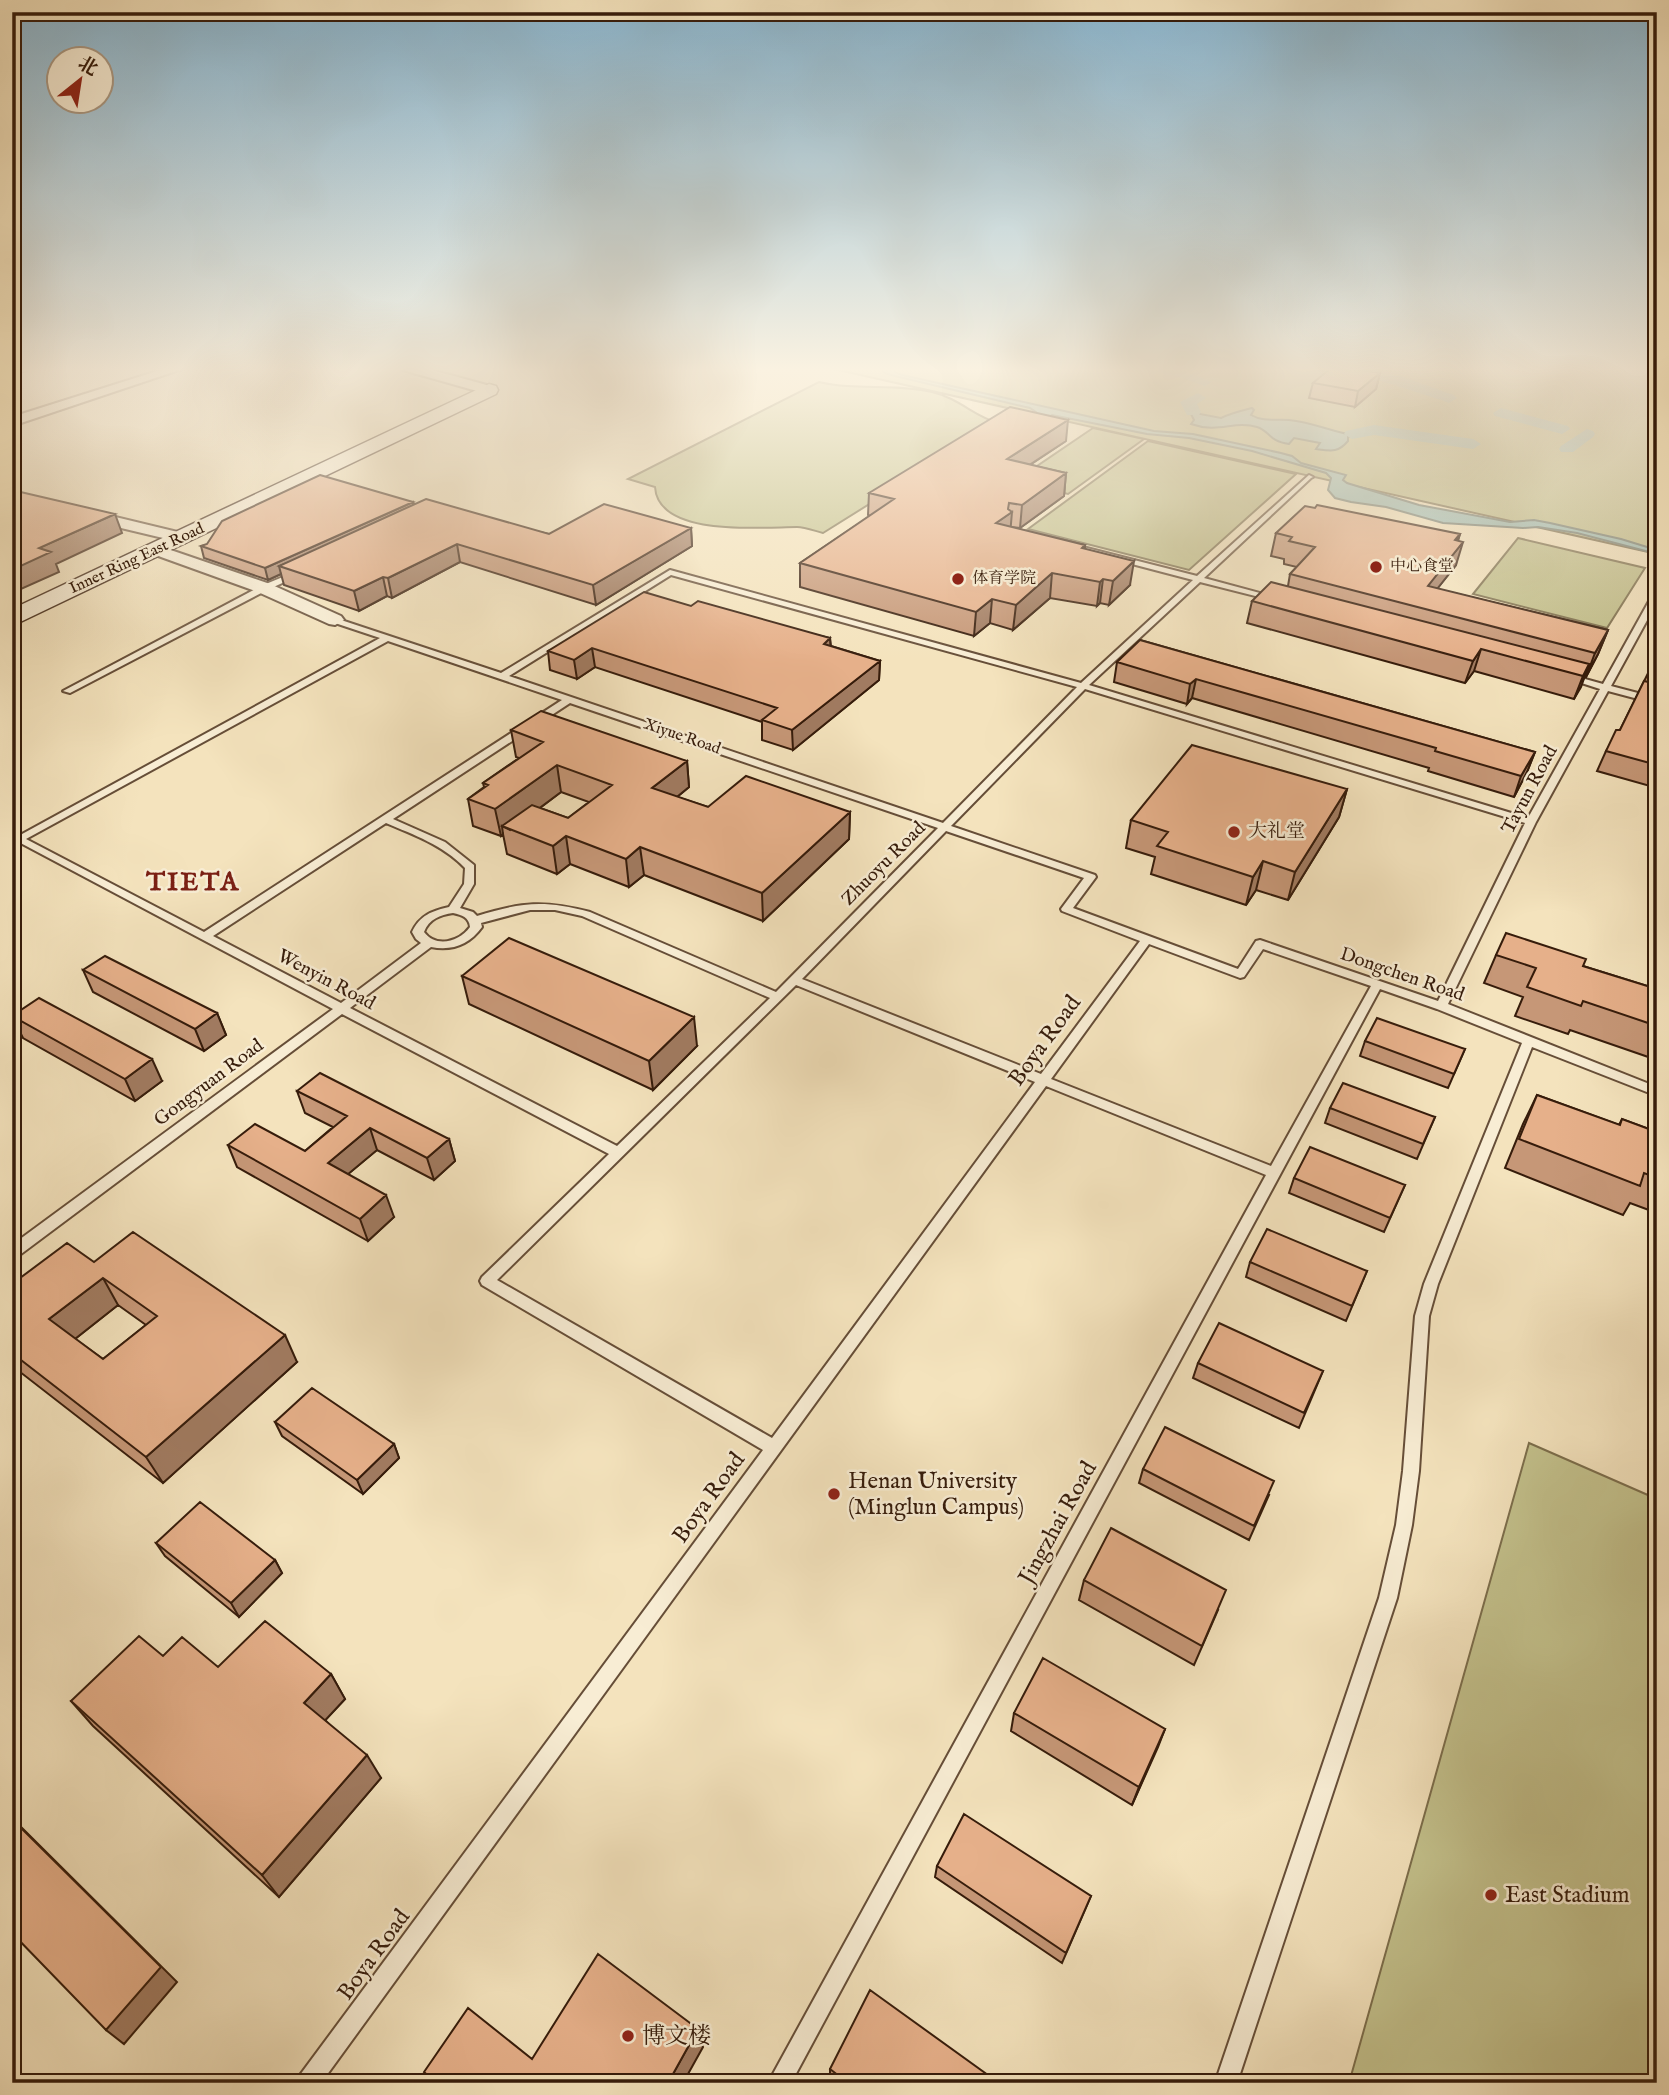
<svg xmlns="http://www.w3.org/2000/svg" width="1669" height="2095" viewBox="0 0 1669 2095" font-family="'IM FELL English','Noto Serif SC',serif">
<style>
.green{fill:#c3c18c;stroke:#7c6e4c;stroke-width:2}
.water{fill:#9cbdb5;stroke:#737d71;stroke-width:2}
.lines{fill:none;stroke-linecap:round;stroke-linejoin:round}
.canal{fill:#9cbdb5;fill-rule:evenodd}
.lane-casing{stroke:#664e38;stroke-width:4}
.street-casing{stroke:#664e38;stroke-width:4}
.secondary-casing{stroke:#361c0b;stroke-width:3}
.lane{fill:#f8edd4;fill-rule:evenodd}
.street{fill:#f8edd4;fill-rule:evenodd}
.secondary{fill:#f8edd4;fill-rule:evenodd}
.wall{fill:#c69777;stroke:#361c0b;stroke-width:2;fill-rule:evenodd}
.shaded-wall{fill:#a17b61;stroke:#361c0b;stroke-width:2}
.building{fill:#e6b08a;stroke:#361c0b;stroke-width:2;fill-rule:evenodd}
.poi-dot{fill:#8f2418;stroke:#f8edd4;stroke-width:2.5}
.labels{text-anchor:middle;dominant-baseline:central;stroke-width:5;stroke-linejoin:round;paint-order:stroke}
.far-street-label{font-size:16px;fill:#361c0b;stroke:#f8edd4}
.far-poi-label{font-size:16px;fill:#361c0b;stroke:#f8edd4;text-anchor:start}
.street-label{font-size:19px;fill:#361c0b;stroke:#f8edd4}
.poi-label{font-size:19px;fill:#361c0b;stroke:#f8edd4;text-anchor:start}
.near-street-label{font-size:23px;fill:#361c0b;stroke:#f8edd4}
.near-poi-label{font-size:23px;fill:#361c0b;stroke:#f8edd4;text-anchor:start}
.district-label{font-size:26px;font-weight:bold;letter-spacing:2px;fill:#7a1f14;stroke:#f8edd4}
</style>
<rect width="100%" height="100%" fill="#f4e3bd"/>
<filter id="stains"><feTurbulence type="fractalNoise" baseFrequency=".00286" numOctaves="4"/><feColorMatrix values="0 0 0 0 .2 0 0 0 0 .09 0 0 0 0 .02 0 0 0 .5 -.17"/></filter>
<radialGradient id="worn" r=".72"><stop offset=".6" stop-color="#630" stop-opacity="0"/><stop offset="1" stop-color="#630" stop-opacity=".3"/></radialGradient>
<path class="green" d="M825,367h832v187z
M819,382c38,9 74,1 113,10 29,7 42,25 67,31l-176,110c-8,-2 -18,-6 -26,-6 -33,0 -139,11 -142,-40l-27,-8z
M1093,428l51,11 -76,55 -53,-13z
M1148,441l148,33 -107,96 -161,-41z
M1518,538l127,30 -38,60 -134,-34z
M1529,1443l128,56v584h-308z"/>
<path class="water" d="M879,367h15l1,5 7,3 252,56 39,3 88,19 11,3 9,7 45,12 -3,5 4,3 72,22 91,17 24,-2 16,3 71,16 36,11v4l-80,-21 -39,-6 -15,1 -80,-5 -57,-16 -35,-5 -16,-4 -7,-8 3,-12 -5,-5 -74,-22 -63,-13 -42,-4 -95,-19 -15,10 -1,-13 -6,-4 -135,-32 -10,-3z
M1252,408l2,2 -3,5c12,7 25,4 38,5 23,2 43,12 64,15l-5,2v4c-10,12 -17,10 -32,8l4,-6 -26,-5 -5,6c-21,-3 -19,-13 -32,-17 -23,-7 -38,7 -66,-3l3,-4 -4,-8 31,6c10,-5 19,-7 31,-10z"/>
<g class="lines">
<path class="canal" d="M1127,367h48l37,15 -7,4 -32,-11 -39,-4z
M1336,367c40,-3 80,15 118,28l3,3 -8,5 -5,-2 -69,-22 -37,-9z
M1198,393l8,5 -9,6 4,8 -2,3h-12l-7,-13z
M1501,408l67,18 2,3 -8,5 -67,-18 -2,-3z
M1374,425l99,14 8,5 -8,5 -99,-14 -22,4 -8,-5 2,-3z
M1587,429l6,2 2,3 -2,3 -20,15h-12l-2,-3 2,-3z"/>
<g class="lane-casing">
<path id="lane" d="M1309,475l4,2 -2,1 -107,100 71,19v4l-75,-19 -111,103 439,133 72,-129 -37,-12 4,-3 36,10 50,-90 4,-2v10l-46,84 46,12v6l-49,-13 -72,131 -88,182 209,83v9l-125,-49 -94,237 -9,32 -10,155 -7,54 -15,73 -160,485h-22l164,-485 17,-73 7,-54 12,-155 9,-32 98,-241 -85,-34 -57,-20 -589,1094h-23l498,-908 -220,-89 -725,997h-24l3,-8 463,-625 -281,-165 -2,-4 2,-4 127,-123 -267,-140 -325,243 -5,1v-13l321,-236 -320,-170 367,-201 -48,-16 -1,-2 4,-2 166,55 169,-103 411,113 112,-103 -126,-33v-4l130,33zM671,575l406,112 -134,136 -434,-147zM388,641l174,59 -358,232 -178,-93zM1085,689l440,134 -87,178 -178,-61 -4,1 -18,28 -165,-61 23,-31 -1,-2 -144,-49zM570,703l368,125 -162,164 -186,-80c-46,-12 -68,-10 -113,4l-4,-4 -13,-4 14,-24v-19l-29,-23 -52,-23zM386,823c28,12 57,22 79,45l-1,16 -15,23c-17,4 -29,8 -37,25l4,7 5,4 -80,60 -128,-67zM946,831l138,47 -23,31 1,2 78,30 -99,133 -239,-95zM530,910h25l27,6 188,82 -153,148 -267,-138 81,-61c21,4 38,-2 51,-20l-1,-4zM453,913c9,2 16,4 17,14 -11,15 -34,21 -46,5 5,-13 16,-17 29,-19zM1149,944l91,34 4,-1 19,-28 108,37 -100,180 -220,-87zM796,985l239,97 -263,356 -275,-158z
M295,572l7,2 -35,16 -197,103 -7,-2 198,-105z"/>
</g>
<g class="street-casing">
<path id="street" d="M170,367h18l-176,59v-9z
M402,367h19l73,20 2,3 -2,3h-10l-81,-23z
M12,492l178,43 2,3 -8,5 -172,-41z
M156,545l114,39 71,32 3,4 -9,5 -6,-1 -71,-32 -108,-39 -2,-3z"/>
</g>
<g class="secondary-casing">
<path id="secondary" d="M12,367h17l-3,4 -14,3z
M489,384l7,2 2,4 -2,4 -484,232v-17z"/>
</g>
<use href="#lane" class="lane"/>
<use href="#street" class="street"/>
<use href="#secondary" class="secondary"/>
</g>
<path class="wall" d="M1380,373l-4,16 -21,18 -46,-9 4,-15z
M1066,441l-36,24 36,8 -2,23 -44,32 -9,-1 74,18v4l45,36 -21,20 -9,-2 -3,3 -47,-8 -37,32 -23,-7 -16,13 -174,-49v-24l70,-47 -2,-1 1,-22z
M413,502l1,2 135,30 142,-6 1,18 -96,59 -136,-43 -68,36 -5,-2 -28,15 -75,-26 -3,-11 -13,6 -64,-22 -3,-12z
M1276,533l184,1 -2,7 -2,24 -19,24 171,41 -10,24 -12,23 -1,-1 -11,23 -100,-28 -9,12 -218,-60 5,-22 36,-15 2,-12 7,-7 -13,-3v-5l-13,-3z
M691,606l139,32 1,8 49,15 -1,19 -86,70 -31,-10v-18l-167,-55 -18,12 -27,-9 -2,-19z
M1140,640l395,112 -8,20 -13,25 -86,-26 1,-3 -237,-70 -5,6 -73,-22 3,-20z
M1657,655v133l-60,-17 9,-20 14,-21z
M511,730l176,31 2,26 -12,10 31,10 142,5 -1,27 -86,82 -119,-46 -15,12 -59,-23 -13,10 -50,-20 -4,-20 -2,2 -28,-10 -5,-27 16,-12 -1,-4 36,-25 -3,-1zM561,792l28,10 -21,16 -28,-10z
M1347,789l-8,28 -51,83 -32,-10 -10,15 -95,-31 4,-17 -29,-9 5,-28z
M1496,955l87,11 74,23v71l-87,-30 -2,4 -53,-18 8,-19 -39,-14z
M83,970l134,43 9,22 -22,16 -111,-59z
M462,976l235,70 -44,44 -184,-86z
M12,1016l150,65 -27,20 -112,-63z
M1365,1041l100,8 -17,39 -88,-32z
M297,1091l152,48 6,22 -21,19 -57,-30 -29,24 46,43 -26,24 -131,-74 -9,-22 77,6 28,-24 -28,-14z
M1537,1095l82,30 3,-6 35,13v81l-27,-10 -7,12 -118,-47 18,-44z
M1330,1108l105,9 -18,42 -92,-36z
M1294,1178l111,7 -21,47 -95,-39z
M94,1262l203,100 -134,121 -148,-115 -3,1v-85zM118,1305l28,20 -43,34 -28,-20z
M1250,1262l117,9 -21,50 -100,-44z
M1198,1363l125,8 -24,57 -106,-50z
M275,1422l119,22 5,14 -36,36 -81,-58z
M1143,1469l126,26 -20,45 -110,-57z
M156,1543l119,17 7,13 -43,44 -74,-61z
M1084,1580l134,30 -24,55 -115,-65z
M163,1656l55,11 113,7 14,25 -20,21 56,58 -102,119 -186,-171 -22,-25z
M1014,1713l151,16 -33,76 -121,-74z
M937,1866l154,30 -29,67 -127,-86z
M830,2069l169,14h-168l-1,-1z"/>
<path class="shaded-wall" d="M1380,373l-4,16 -21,18 3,-16z
M1068,420l-2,21 -61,40 2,-22z
M1066,473l-2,23 -44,32 2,-23z
M413,502l2,11 -136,53 2,8 -13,6 -3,-12z
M1012,512l-2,23 -14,-12z
M115,514l7,19 -66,31 3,8 -47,21v-23l27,-22z
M691,528l1,18 -96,59 -3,-20z
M1460,534l-7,20 10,-12 -7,23 -34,43 6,-22 27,-46z
M457,544l3,18 -68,36 -4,-20z
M1134,561l-4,24 -21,20 4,-24z
M1052,573l-2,25 -37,32 3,-25z
M383,577l4,19 -28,15 -5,-20z
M1103,579l-3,24 -3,3 3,-24z
M992,599l-2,24 -16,13 2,-24z
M1608,630l-10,24 -12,23 9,-24z
M830,638l1,20 -7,-14z
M592,648l3,19 -18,12 -3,-19z
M1481,649l-7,22 -9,12 8,-22z
M880,661l-1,19 -86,70 -1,-20z
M1589,664l-8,23 -7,12 9,-23z
M1196,679l-4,19 -5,6 3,-20z
M1535,752l-8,20 -13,25 7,-21z
M687,761l2,26 -34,28 -3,-27z
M557,765l4,27 -51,38 -8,-4 1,8 -2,2 -6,-27z
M1347,789l-8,28 -51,83 7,-28z
M850,812l-1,27 -86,82 -1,-28z
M566,836l4,28 -13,10 -4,-28z
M640,847l4,28 -15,12 -3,-28z
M1263,861l-7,29 -10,15 7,-28z
M217,1013l9,22 -22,16 -9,-22z
M694,1017l3,29 -44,44 -4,-29z
M152,1059l10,22 -27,20 -10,-22z
M370,1128l7,22 -42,35 -7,-22z
M449,1139l6,22 -21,19 -7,-22z
M386,1195l8,22 -26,24 -8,-22z
M103,1278l15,27 -52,41 -17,-27z
M285,1335l12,27 -134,121 -17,-26z
M394,1444l5,14 -36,36 -6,-14z
M275,1560l7,13 -43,44 -8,-14z
M12,1621l8,9 -8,7z
M331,1674l14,25 -26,28 -15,-24z
M1165,1729l-7,18 -26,58 7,-18z
M367,1755l14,23 -102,119 -17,-22z
M12,1818l165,164 -53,62 -18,-14z
M698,2029l5,18 -20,36h-15z"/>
<path class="building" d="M1332,367h14l34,6 -22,18 -45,-8z
M1010,407l58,13 -61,39 59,14 -44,32 -13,-2 -1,6 4,3 -16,11 89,22 -3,3 52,13 -21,20 -10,-2 -3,3 -48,-9 -36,32 -24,-6 -16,13 -176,-49 94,-64 -25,-6z
M320,475l93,27 -148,66 -64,-22 6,-2 15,-23z
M12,490l103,24 -76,34 12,4 -39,18z
M426,499l123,35 55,-30 87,24 -98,57 -136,-41 -69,34 -5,-1 -29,14 -75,-25z
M1317,505l143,29 -5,6 8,2 -35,44 180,44 -13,23 -305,-79 25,-27 -26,-6 3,-4 -16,-4 29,-27 10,2z
M1271,582l318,82 -6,12 -102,-27 -8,12 -221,-60z
M644,592l47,14 7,-5 132,37 -6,6 56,17 -88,69 -30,-10 15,-12 -185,-60 -18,12 -26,-9z
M1140,640l395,112 -14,24 -86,-25 1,-3 -240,-69 -6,5 -73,-22z
M1657,655v19l-8,-3z
M1644,681l13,3v81l-51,-14 10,-21h4z
M541,711l146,50 -35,27 56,19 38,-31 104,36 -88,81 -122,-46 -14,12 -60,-23 -13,10 -51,-20 30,-21 36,13 44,-33 -55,-20 -62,44 -27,-10 20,-14 -5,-2 60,-41 -32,-12z
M1192,745l155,44 -52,83 -32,-11 -10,16 -96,-31 11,-14 -37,-12z
M1506,933l80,26 -3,7 74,23v37l-74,-25 -2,5 -54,-19 9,-19 -40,-13z
M509,938l185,79 -45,44 -187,-85z
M105,956l112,57 -22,16 -112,-59z
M39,998l113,61 -27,20 -113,-63z
M1377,1018l88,31 -11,25 -89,-33z
M320,1073l129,66 -22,19 -57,-30 -42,35 58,32 -26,24 -132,-74 27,-21 50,27 42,-35 -50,-25z
M1343,1083l92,34 -12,27 -93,-36z
M1537,1095l83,30 2,-6 35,13v46l-13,-5 -4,13 -121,-47z
M1310,1147l95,38 -15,33 -96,-40z
M1267,1229l100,42 -15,35 -102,-44z
M133,1232l152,103 -139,122 -134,-104v-69l55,-41 27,19zM103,1278l54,38 -54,43 -54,-40z
M1219,1323l104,48 -19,42 -106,-50z
M312,1388l82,56 -37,36 -82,-58z
M1165,1427l109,54 -20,45 -111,-57z
M200,1502l75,58 -44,43 -75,-60z
M1111,1528l115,62 -24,56 -118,-66z
M265,1621l66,53 -27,29 63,52 -105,120 -191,-174 68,-65 24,20 19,-19 36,30z
M1043,1658l122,71 -26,58 -125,-74z
M964,1814l127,82 -25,57 -129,-87z
M12,1819l149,148 -55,63 -94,-97z
M598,1954l100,75 -30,54h-232l-12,-11 44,-64 64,51z
M870,1990l129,93h-151l-18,-14z"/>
<linearGradient id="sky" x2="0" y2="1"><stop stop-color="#89b8d4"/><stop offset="0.56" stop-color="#faf2e1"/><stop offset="1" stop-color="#faf2e1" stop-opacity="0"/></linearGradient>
<rect width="1669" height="660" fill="url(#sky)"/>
<g class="poi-dot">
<circle cx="1376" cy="567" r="7"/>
<circle cx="958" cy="579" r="7"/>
<circle cx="1234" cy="832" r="7"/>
<circle cx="834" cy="1494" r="7"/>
<circle cx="1491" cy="1895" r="7"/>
<circle cx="628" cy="2036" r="7"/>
</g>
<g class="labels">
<g class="far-street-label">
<text transform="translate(137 559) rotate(-25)">Inner Ring East Road</text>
<text transform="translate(682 737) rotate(19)">Xiyue Road</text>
</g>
<g class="far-poi-label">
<text x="1390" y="567">中心食堂</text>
<text x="972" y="579">体育学院</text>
</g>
<g class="street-label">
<text transform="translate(1530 790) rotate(-62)">Tayun Road</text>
<text transform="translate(884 864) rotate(-45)">Zhuoyu Road</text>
<text transform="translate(1402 975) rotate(19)">Dongchen Road</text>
<text transform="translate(326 980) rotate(28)">Wenyin Road</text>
<text transform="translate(209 1083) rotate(-37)">Gongyuan Road</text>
</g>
<g class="poi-label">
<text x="1248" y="832">大礼堂</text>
</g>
<g class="near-street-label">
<text transform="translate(1045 1041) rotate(-54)">Boya Road</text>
<text transform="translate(709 1498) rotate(-54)">Boya Road</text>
<text transform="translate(1058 1523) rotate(-61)">Jingzhai Road</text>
<text transform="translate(374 1955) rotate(-54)">Boya Road</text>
</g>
<g class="near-poi-label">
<text x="848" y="1481">Henan University<tspan x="848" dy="26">(Minglun Campus)</tspan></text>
<text x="1505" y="1895">East Stadium</text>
<text x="642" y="2036">博文楼</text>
</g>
<g class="district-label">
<text x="193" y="882">TIETA</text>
</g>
</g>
<rect width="1669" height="2095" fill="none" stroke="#f4e3bd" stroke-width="42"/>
<rect x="14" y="14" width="1641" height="2067" fill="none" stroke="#361c0b" stroke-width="3.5"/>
<rect x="21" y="21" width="1627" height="2053" fill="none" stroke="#361c0b" stroke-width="2"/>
<g transform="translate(80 80) rotate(30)"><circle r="33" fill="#f8edd4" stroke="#aa9984" stroke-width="2"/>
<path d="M0-5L12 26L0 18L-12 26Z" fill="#8f2418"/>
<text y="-10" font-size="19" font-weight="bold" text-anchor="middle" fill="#361c0b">北</text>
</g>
<rect width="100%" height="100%" filter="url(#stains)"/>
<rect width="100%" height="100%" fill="url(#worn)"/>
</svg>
